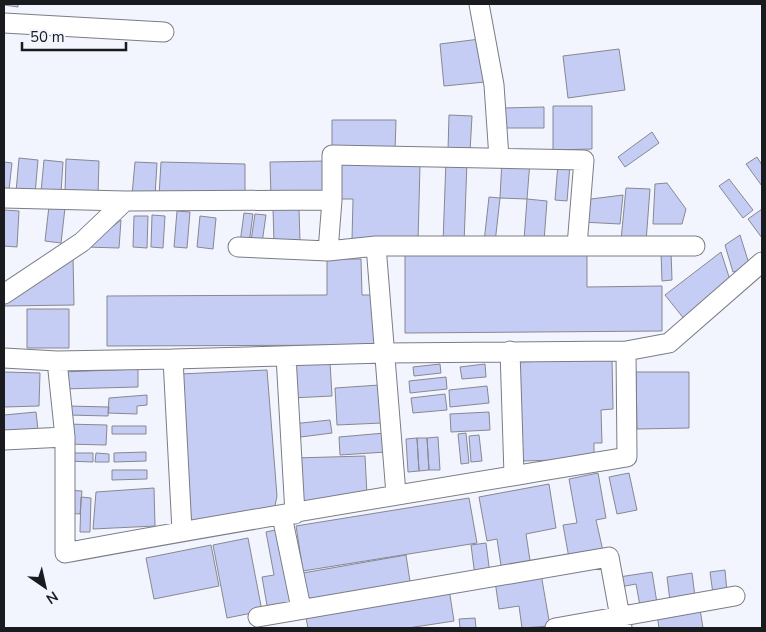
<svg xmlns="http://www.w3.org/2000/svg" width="766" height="632" viewBox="0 0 766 632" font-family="'Nunito Sans',sans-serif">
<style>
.building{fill:#c6cdf5;stroke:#878891}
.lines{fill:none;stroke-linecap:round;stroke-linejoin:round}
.minor-casing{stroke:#7b7d85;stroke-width:21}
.minor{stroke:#fff;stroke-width:19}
</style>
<rect width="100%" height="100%" fill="#f2f4fe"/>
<path class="building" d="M4,4h14v3l-14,-2z
M480,39l5,43 -41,4 -4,-42z
M619,49l6,41 -57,8 -5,-42z
M553,106h39v43l-39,1z
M544,107v21h-40v-20z
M449,115l23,1 -2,36 -22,-1z
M332,120h64l-1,31h-63z
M652,132l7,11 -34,24 -7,-10z
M757,157l5,8v21l-16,-22z
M19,158l19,2 -3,34 -19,-2z
M66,159l33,2 -1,33 -33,-2z
M44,160l19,2 -2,31 -20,-1z
M446,160l21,1 -3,83 -21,-1z
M502,160l28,1 -3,38 -27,-1z
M326,161l1,36 -56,1 -1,-36z
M4,162l8,1 -3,27h-5z
M135,162l22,1 -2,33 -23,-1z
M161,162l84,2v34l-86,-2z
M337,164l83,1 -2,76 -66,-1 1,-41h-17z
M558,164l12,1 -3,36 -12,-1z
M729,179l24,31 -10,8 -24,-32z
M667,183l19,26 -4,15h-29l2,-40z
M626,188l24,1 -4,53 -25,-2z
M623,195l-3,29 -38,-2 1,-22z
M489,197l11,1 -5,45 -11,-1z
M527,199l20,2 -3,40 -20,-1z
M49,206l16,2 -4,35 -16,-2z
M273,209h26l1,33h-26z
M762,209v29l-14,-19z
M4,210l15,1 -2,36 -13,-1z
M177,211l13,1 -3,36 -13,-1z
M244,213l9,1 -4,30 -9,-1z
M255,214l11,1 -4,28 -11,-2z
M152,215l13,1 -2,32 -12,-1z
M134,216h14l-1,32 -14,-1z
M200,216l16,2 -3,31 -16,-2z
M121,220l-2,28 -33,-1z
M740,235l10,32 -17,5 -8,-27z
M587,250v37l75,-1v45l-257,2v-82z
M671,251l1,29 -10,1 -1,-29z
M721,252l10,31 -46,37 -20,-25z
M73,257l1,48 -70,1v-1z
M327,259h34l1,36h14v50l-269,1v-50l220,-1z
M27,309h42v39h-42z
M612,359l1,50 -12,1 1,33h-8v16l-72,2 -3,-99z
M330,363l2,33 -41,2 -1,-33z
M440,364l1,9 -27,3 -1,-9z
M485,364l1,13 -24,2 -2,-12z
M138,369v18l-76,2v-17z
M267,370l10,126 -2,10 -87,18 -8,-150z
M4,372l36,1 -1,33 -35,1z
M636,372h53v56l-52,1z
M446,377l1,12 -37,4 -1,-12z
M380,385l2,38 -45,2 -2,-37z
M487,386l2,17 -39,4 -1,-17z
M445,394l2,16 -34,3 -2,-15z
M147,395v10l-10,1v8l-29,-1 1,-15z
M68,406l41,1 -1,9 -40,-1z
M36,412l2,18 -34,4v-19z
M489,412l1,18 -39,2 -1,-18z
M330,420l2,13 -39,5 -1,-14z
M65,424l42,1 -1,20 -41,-1z
M112,426h34v8h-34z
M385,433l1,19 -46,3 -1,-18z
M466,433l3,30 -8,1 -3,-30z
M479,435l3,26 -11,1 -2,-26z
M438,437l2,33h-11l-2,-32z
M417,438h10l2,32 -10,1z
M417,438l2,33 -11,1 -2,-33z
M146,452v9l-32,1v-9z
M68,453h25v9l-26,-1z
M96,453l13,1v8h-14z
M365,456l2,39 -69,12 -3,-49z
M112,470h35v9l-35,1z
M598,473l8,45 -10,2 7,31 -34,7 -6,-33 14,-2 -8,-44z
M629,473l8,37 -20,4 -8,-37z
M549,484l7,44 -30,6 5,33 -29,5 -5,-33 -10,2 -8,-44z
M154,488l1,38 -62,3 3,-37z
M67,490l15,1 -2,23 -14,-1z
M81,497l10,1 -1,34h-10z
M469,498l8,45 -174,28 -7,-45z
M284,528l15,77 -31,6 -6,-34 12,-2 -8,-43z
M248,538l14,73 -35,7 -14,-73z
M486,543l4,31 -15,2 -4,-31z
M211,545l8,41 -65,13 -8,-41z
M406,555l5,33 -103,18 -5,-33z
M725,570l2,22 -14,2 -3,-22z
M652,572l5,31 -17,3 -4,-22 -16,3 -1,-10z
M692,573l3,24 -25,4 -3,-24z
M541,574l9,52 -28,2 -3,-22 -20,3 -4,-28z
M449,589l5,32 -46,7h-100l-3,-15z
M700,609l3,19h-44l-2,-13z
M475,618l1,10h-16l-1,-9z"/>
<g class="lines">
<g class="minor-casing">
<path id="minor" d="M479,4l15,81 5,73
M4,23l160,9
M4,198l121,3 207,-1
M376,246l20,248
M238,247l90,4 48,-5h319
M328,251l4,-51v-45l252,5 -7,86
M4,294l78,-52 43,-41
M510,351l4,124
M286,356l9,158
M4,358l53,3 116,-2 211,-6 242,-2 43,-8 93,-81
M173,359l9,172
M57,361l8,76v116c187,-35 375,-65 562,-96l-1,-106
M4,440l61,-3
M282,516l19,92
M258,617l351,-60 13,71
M555,628l180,-32"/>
</g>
<use href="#minor" class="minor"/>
</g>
<rect width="766" height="632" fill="none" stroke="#1a1b1e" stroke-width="10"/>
<g transform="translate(45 587) rotate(146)" stroke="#f2f4fe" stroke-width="4" paint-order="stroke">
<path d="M0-4L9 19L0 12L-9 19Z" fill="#1a1b1e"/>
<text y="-8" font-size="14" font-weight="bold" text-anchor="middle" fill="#1a1b1e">N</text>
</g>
<path d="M22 42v8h104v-8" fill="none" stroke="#1a1b1e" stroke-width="2.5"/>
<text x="30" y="42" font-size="15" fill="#1a1b1e" stroke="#f2f4fe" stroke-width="4" paint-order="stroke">50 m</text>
</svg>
